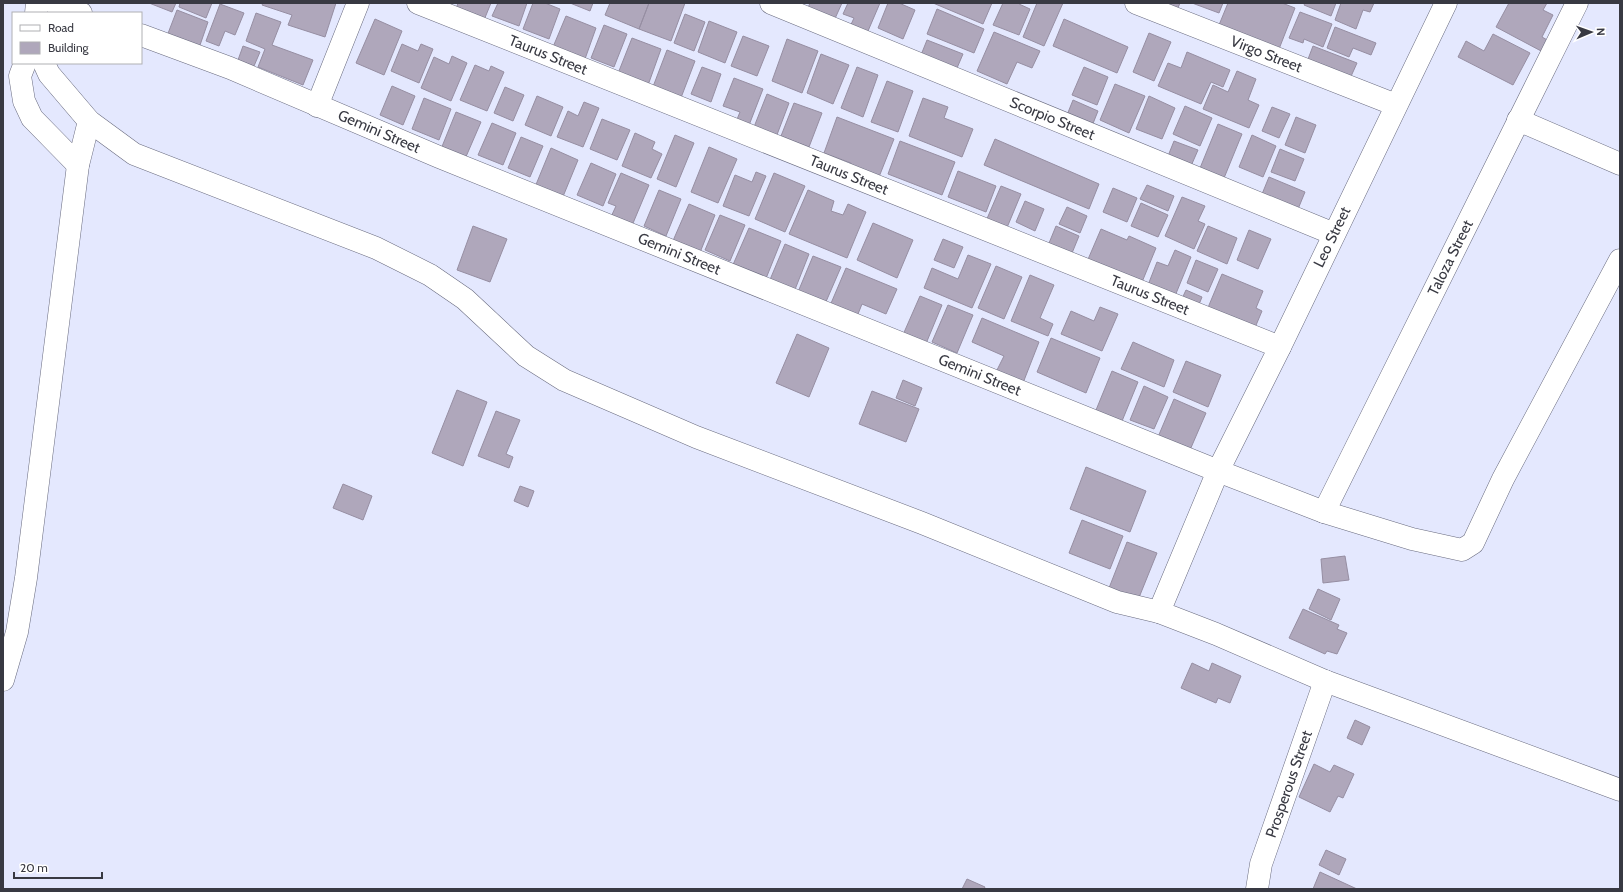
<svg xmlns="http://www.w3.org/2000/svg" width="1623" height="892" viewBox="0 0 1623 892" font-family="Cabin,sans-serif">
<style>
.building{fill:#afa7bb;stroke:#968ea2}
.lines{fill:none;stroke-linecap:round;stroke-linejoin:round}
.minor-casing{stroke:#696b7f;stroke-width:23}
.minor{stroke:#fff;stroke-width:22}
.labels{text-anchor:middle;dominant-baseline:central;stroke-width:3.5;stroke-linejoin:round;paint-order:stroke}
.street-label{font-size:15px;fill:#383942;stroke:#fff}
</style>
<rect width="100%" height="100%" fill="#e4e8fe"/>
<path class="building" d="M149,3h27l-4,9z
M180,3h32l-6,15 -27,-11z
M263,3h73l-11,34 -37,-12 4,-10 -30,-10z
M458,3h33l-9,22 -28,-11z
M498,3h29l-8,23 -27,-10z
M533,3h12l15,6 -11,30 -26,-10z
M570,3h23l-3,8z
M610,3h39l-10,26 -34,-14z
M649,3h36l-14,38 -32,-12z
M810,3h32l-9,20 -27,-11z
M848,3h32l-15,35 -17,-7 6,-13 -11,-4z
M888,3h11l16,7 -12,29 -25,-11z
M933,3h59l-9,21z
M1003,3h16v1l11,5 -11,26 -26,-10z
M1037,3h26l-19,43 -21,-9z
M1153,3h27l-5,12z
M1192,3h31l-4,10z
M1228,3h54l13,5 -16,41 -60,-24z
M1305,3h31l-5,13 -27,-11z
M1341,3h33l-4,9 -7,-2 -7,19 -21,-9z
M1509,3h38l-4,7 10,5 -11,22 7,4 -6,11 -47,-25z
M220,4l24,9 -9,22 -10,-4 -6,15 -13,-5z
M937,9l47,20 -10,24 -47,-19z
M177,10l31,12 -9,26 -32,-12z
M1300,12l32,12 -9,23 -19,-8 -1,4 -14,-5z
M256,13l25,9 -9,23 41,15 -10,25 -45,-18 7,-18 -19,-8z
M685,14l20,8 -11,29 -20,-8z
M566,16l30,12 -11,31 -32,-12z
M375,19l27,12 -18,44 -28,-12z
M1064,19l64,28 -11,26 -64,-27z
M709,21l28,11 -12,31 -27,-11z
M604,25l23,9 -13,33 -23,-9z
M1335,27l41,16 -5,12 -18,-7 -4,9 -22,-9z
M994,32l46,19 -8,17 -15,-6 -10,22 -30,-13z
M1149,33l22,9 -17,39 -21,-9z
M1493,34l37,19 -17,32 -55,-28 8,-16 18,10z
M743,36l26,10 -12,30 -26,-10z
M632,38l29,11 -14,39 -30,-12z
M787,39l31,12 -16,42 -30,-12z
M927,40l36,14 -9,21 -35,-15z
M402,44l16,7 3,-7 12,5 -14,34 -28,-12z
M243,46l17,6 -6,14 -16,-6z
M1313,46l44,17 -9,20 -43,-16z
M667,50l28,11 -16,42 -28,-11z
M1187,52l43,18 -7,17 -12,-5 -10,22 -43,-18 10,-23 13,5z
M821,54l28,11 -16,39 -26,-11z
M452,56l15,7 -16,38 -30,-13 13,-31 15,7z
M475,65l14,6 2,-5 13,6 -17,39 -27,-11z
M702,67l19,7 -10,28 -20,-8z
M857,67l21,8 -15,42 -22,-9z
M1084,67l24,10 -11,28 -25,-10z
M1237,71l19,8 -8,21 11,5 -10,23 -46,-19 10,-24 15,7z
M734,78l29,11 -17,44 -13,-4 7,-17 -17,-6z
M887,81l26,10 -15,41 -27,-10z
M1115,84l30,12 -16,37 -29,-13z
M392,86l23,10 -12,29 -23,-10z
M505,87l19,8 -11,26 -19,-8z
M767,94l22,9 -14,37 -23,-8z
M537,96l26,11 -12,29 -26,-11z
M1149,96l26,12 -13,31 -26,-10z
M424,98l27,11 -12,31 -27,-11z
M923,98l25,9 -4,11 29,11 -11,28 -53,-21z
M1073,100l25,11 -8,20 -25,-11z
M584,102l15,6 -16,39 -26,-10 11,-26 10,5z
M794,103l28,10 -13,34 -28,-11z
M1185,106l27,12 -12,28 -27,-12z
M1272,107l18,7 -11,24 -17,-7z
M456,112l25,10 -16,37 -24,-10z
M837,117l57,22 -17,43 -29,-11 3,-8 -27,-10z
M1296,117l20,8 -11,28 -20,-8z
M602,119l28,11 -13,30 -27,-11z
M492,123l24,10 -13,32 -25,-10z
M1218,124l24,10 -20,49 -24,-10z
M635,133l20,9 -3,7 10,5 -11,24 -29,-12z
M675,135l19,8 -18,44 -19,-8z
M1252,135l24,11 -13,31 -24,-10z
M521,137l22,9 -13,31 -22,-9z
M995,139l104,45 -10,25 -105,-44z
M900,141l55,21 -13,33 -54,-21z
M1174,141l24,9 -7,16 -23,-10z
M709,147l28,12 -19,44 -27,-11z
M551,148l27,12 -16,39 -27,-12z
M1280,149l24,10 -9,22 -24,-9z
M591,163l25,11 -13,32 -26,-11z
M958,171l38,15 -10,26 -38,-15z
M756,172l10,4 -17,40 -26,-10 12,-31 17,7z
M621,173l28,12 -18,43 -21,-9 6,-13 -8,-3z
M774,173l31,13 -20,46 -30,-13z
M1269,177l36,15 -9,22 -36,-15z
M1147,185l27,11 -6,15 -28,-12z
M1001,186l20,8 -15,36 -20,-9z
M1113,188l24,10 -10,24 -24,-10z
M659,190l22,9 -15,37 -22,-10z
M808,190l26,11 -3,10 12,4 5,-11 18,8 -19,46 -58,-24z
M1182,197l23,9 -7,15 7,3 -11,25 -29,-13z
M1025,201l19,8 -9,22 -19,-9z
M1141,203l27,12 -10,22 -27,-11z
M689,204l26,11 -16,40 -27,-12z
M1067,207l20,9 -7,17 -21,-9z
M720,215l25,10 -15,36 -25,-11z
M873,223l40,17 -16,38 -40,-18z
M473,226l34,13 -17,43 -33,-12z
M1056,226l23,10 -9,22 -23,-10z
M1208,226l29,12 -10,26 -30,-13z
M749,228l32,13 -16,40 -33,-14z
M1101,229l26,11 2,-4 27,12 -16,39 -54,-23z
M1249,230l22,9 -13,30 -21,-9z
M943,239l20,8 -9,21 -20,-8z
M785,244l24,10 -15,38 -25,-10z
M1175,250l16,7 -16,39 -27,-11 9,-23 11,4z
M968,255l23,9 -19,44 -48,-20 8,-20 26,11z
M813,256l28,11 -16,37 -27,-12z
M1196,260l22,9 -10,23 -21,-9z
M996,266l26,11 -18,42 -26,-11z
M846,268l51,21 -11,25 -24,-10 -6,15 -27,-11z
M1222,274l41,17 -7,17 6,3 -8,19 -47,-20z
M1030,275l24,10 -14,33 13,6 -5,12 -37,-15z
M1186,290l16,7 -6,15 -17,-7z
M920,296l22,9 -17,41 -23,-9z
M948,305l25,10 -16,38 -25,-11z
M1100,307l18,7 -16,37 -41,-17 10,-23 23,10z
M982,318l57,24 -16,41 -27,-11 8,-16 -32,-14z
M797,334l32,14 -20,49 -33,-14z
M1051,338l49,20 -14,35 -49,-21z
M1133,342l41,18 -10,27 -43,-18z
M1186,361l35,14 -13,32 -35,-15z
M1112,371l26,11 -18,44 -26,-11z
M903,380l19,8 -7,18 -19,-8z
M1144,386l24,11 -14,32 -24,-9z
M457,390l30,12 -24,64 -31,-13z
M872,391l47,18 -13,33 -47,-18z
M1174,399l32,14 -16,37 -32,-13z
M496,411l24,9 -14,34 7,3 -4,11 -31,-12z
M1086,467l60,24 -16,41 -60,-23z
M343,484l29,12 -9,24 -30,-12z
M520,486l14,5 -6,16 -14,-6z
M1082,520l41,16 -13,33 -41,-16z
M1127,542l30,11 -19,47 -29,-12z
M1345,556l4,24 -26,3 -2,-24z
M1318,589l22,10 -9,21 -22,-11z
M1303,609l36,16 -2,4 10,4 -10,21 -10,-3 -2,3 -36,-16z
M1192,663l17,8 3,-8 29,13 -11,27 -12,-5 -2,5 -35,-15z
M1355,720l15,7 -8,18 -15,-7z
M1314,764l16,8 4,-7 20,9 -11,24 -5,-2 -8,16 -31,-15z
M1326,850l20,9 -7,16 -20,-10z
M1320,872l37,17h-44z
M967,879l18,8 -1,2h-22z"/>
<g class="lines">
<g class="minor-casing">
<g id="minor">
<path d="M54,3l27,10"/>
<path id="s1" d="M418,3l862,344"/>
<path id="s2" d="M771,3l563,231"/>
<path id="s3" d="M1136,3l260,102"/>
<path d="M1446,3l-166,344 -62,124 -59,141 57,22 109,47 295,109"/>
<path d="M36,13l1,-10"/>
<path id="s4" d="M141,35l89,33 209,89 779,314 106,41 88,27 50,11 11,-7 30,-64 117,-219"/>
<path d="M25,63l-5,13 4,25 8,17 46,47"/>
<path d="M44,63l5,11 40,47 45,33 242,94 54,27 35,24 61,57 38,24 132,57 226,86 195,79 42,10"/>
<path d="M317,106l41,-103"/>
<path d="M1518,120l102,44"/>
<path id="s5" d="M1324,512l253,-509"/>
<path d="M3,680l14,-48 9,-54 52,-413 11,-44"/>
<path id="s6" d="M1257,889l4,-25 64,-183"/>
</g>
</g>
<use href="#minor" class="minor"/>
</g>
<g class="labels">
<g class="street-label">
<text stroke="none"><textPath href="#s3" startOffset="140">Virgo Street</textPath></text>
<text stroke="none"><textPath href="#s1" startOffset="140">Taurus Street</textPath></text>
<text stroke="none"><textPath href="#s2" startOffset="304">Scorpio Street</textPath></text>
<text stroke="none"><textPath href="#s4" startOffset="257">Gemini Street</textPath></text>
<text stroke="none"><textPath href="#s1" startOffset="464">Taurus Street</textPath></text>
<text transform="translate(1332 237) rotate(-64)">Leo Street</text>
<text stroke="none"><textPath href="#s4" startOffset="581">Gemini Street</textPath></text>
<text stroke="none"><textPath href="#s5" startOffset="284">Taloza Street</textPath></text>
<text stroke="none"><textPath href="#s1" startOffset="788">Taurus Street</textPath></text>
<text stroke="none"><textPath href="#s4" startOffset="905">Gemini Street</textPath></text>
<text stroke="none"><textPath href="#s6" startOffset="110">Prosperous Street</textPath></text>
</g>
</g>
<rect width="1623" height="892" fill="none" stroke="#383942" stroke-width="8"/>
<rect x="12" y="12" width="130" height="52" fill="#ffffff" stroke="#afb0b3"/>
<rect x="20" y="25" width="20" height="6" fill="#ffffff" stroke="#afb0b3"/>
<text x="48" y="32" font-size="12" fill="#383942">Road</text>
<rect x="20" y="42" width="20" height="12" fill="#afa7bb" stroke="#afb0b3"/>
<text x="48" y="52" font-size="12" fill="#383942">Building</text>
<g transform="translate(1591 32) rotate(88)" stroke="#ffffff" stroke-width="3" paint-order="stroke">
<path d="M0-3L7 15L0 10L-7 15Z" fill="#383942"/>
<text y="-6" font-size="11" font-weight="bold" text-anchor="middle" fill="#383942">N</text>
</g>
<path d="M14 872v6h88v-6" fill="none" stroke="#383942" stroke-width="2"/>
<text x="20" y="872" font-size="12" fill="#383942" stroke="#ffffff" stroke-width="3" paint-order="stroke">20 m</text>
</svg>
